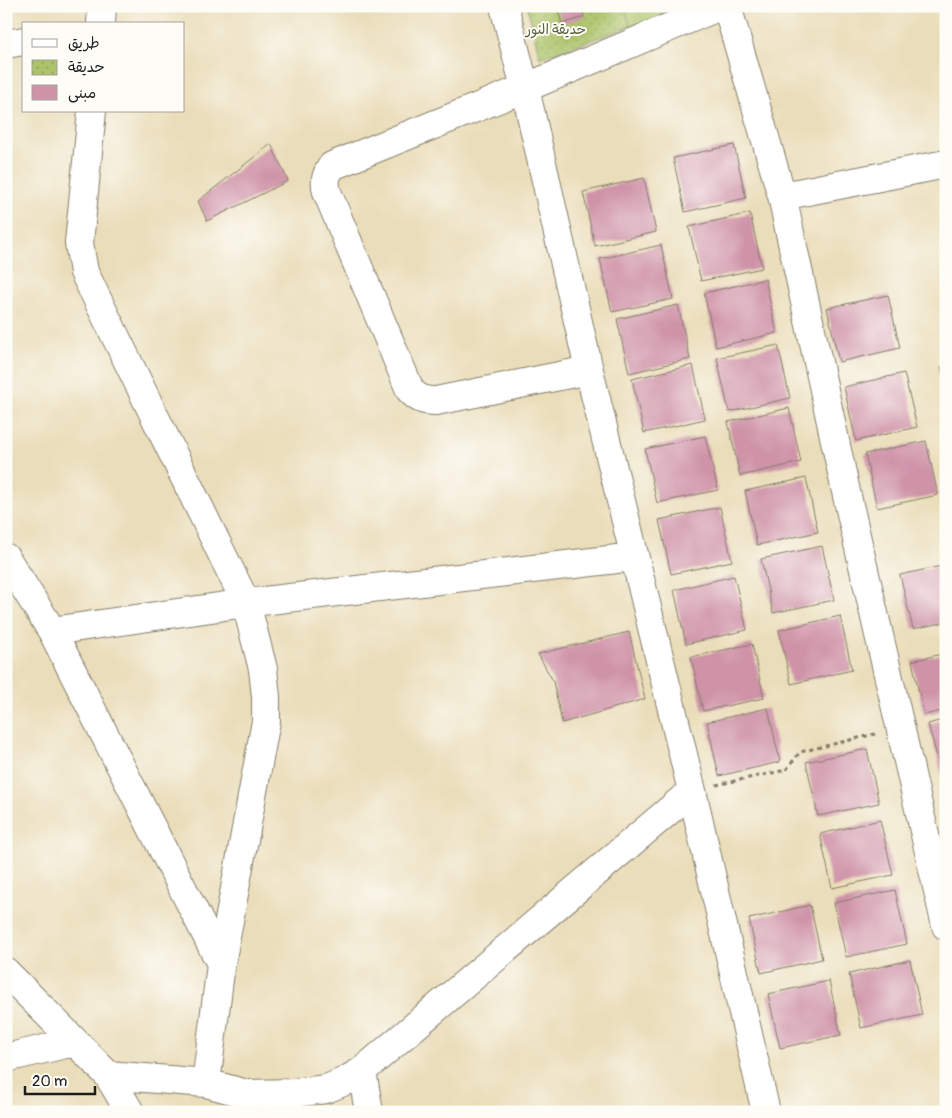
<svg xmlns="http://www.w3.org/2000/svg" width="952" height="1118" viewBox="0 0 952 1118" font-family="Pangolin,'Playpen Sans Arabic',sans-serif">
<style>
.park{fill:url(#park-dots);stroke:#647042}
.garden{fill:#acc369;stroke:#647042}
.building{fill:#cf93a8}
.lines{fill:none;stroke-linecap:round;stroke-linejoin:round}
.minor-casing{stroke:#837c6a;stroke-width:30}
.path{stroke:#837c6a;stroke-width:3;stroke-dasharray:4 4;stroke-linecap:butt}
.minor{stroke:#fff;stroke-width:28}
.labels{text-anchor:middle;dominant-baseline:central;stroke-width:4;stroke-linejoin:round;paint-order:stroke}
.park-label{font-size:14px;fill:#565f3b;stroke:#fdfcf7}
</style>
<defs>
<pattern id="park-dots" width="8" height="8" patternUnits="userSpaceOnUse" patternTransform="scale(1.25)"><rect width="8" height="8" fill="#acc369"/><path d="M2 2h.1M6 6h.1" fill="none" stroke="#93a75a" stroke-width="1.8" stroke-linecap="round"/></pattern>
</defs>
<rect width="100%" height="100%" fill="#fdfcf7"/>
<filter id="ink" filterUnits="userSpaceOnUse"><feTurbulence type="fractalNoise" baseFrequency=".02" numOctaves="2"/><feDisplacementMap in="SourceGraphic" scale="10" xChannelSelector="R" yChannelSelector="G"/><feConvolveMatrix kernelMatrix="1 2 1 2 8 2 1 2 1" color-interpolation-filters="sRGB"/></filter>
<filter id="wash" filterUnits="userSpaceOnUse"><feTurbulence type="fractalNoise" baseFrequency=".0096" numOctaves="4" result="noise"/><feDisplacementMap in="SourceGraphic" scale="20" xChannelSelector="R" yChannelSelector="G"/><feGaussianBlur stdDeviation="1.12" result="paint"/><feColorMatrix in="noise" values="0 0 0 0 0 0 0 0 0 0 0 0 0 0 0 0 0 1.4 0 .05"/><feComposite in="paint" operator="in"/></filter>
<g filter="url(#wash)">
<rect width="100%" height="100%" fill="#eaddb9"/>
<path class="park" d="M527,6h162l-149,52z"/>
<path class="garden" d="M624,6h65l-58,21z"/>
<g id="blocks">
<path class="building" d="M557,6h24l3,11 -22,7z
M271,144l17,37 -81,40 -9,-20z
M734,145l12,53 -61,14 -12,-54z
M644,178l12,54 -61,14 -12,-54z
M750,213l12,55 -61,13 -12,-54z
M661,245l12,54 -61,13 -12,-53z
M765,279l12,54 -61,14 -12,-54z
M888,295l12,53 -61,14 -12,-54z
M678,305l12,54 -61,14 -12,-54z
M778,345l12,53 -61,14 -12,-54z
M693,365l12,54 -61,14 -12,-54z
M946,366v20h-1l-4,-19z
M904,373l13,54 -61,14 -12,-54z
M789,408l12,54 -61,14 -12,-54z
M705,436l13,54 -61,13 -12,-54z
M926,441l12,54 -61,13 -12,-54z
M806,478l12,54 -61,13 -12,-54z
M720,507l12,54 -61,13 -12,-54z
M822,546l12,54 -61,13 -12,-54z
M946,565v57l-33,7 -13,-54z
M734,576l13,54 -61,14 -12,-54z
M840,616l12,54 -61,14 -12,-54z
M629,632l16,67 -83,24 -9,-42 -15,-27z
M752,644l12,54 -61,13 -12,-54z
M946,653v57l-22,5 -12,-54z
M768,708l12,54 -61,14 -12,-54z
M946,719v58l-3,1 -15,-54z
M867,749l12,54 -61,13 -12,-54z
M946,798v22h-1l-5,-21z
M880,820l13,55 -61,13 -12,-54z
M895,890l12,54 -61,13 -12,-54z
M810,905l12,54 -61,14 -12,-54z
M910,960l12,55 -61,13 -12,-54z
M829,981l12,54 -61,13 -12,-54z"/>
</g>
</g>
<g filter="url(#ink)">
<use href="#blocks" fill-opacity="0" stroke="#837c6a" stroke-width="1"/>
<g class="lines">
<g class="minor-casing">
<path id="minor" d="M504,6l21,82 64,282 103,421 74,321
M727,6l55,190 65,300 99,430
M101,24l1,-18
M6,44l18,-3
M92,111l-13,132 5,29 162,331 17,66 3,28v24l-45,243 -15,119
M782,196l164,-32
M589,370l-153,31c-12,0 -18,-2 -26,-11l-83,-198c-3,-11 -1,-17 5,-26l193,-78 195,-82
M6,558l46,73 169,333
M52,631l194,-28 388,-46
M6,972l102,103 22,37
M6,1058l68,-16
M362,1071l7,41
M108,1075l98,8 41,11 46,-1 33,-4 17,-7 19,-11 330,-280"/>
</g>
<path class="path" d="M583,12l20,-6
M716,785l70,-15 14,-18 75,-18"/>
<use href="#minor" class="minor"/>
</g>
</g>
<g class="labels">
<g class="park-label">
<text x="556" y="29">حديقة النور</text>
</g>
</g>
<rect width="952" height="1118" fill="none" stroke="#fdfcf7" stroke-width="25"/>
<rect x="22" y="22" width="162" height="90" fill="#fdfcf7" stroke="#a3a29f"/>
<rect x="32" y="39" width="25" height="8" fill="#ffffff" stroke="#a3a29f"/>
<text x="68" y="48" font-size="15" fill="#1c1c1c">طريق</text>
<rect x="32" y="60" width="25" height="15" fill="url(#park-dots)" stroke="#a3a29f"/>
<text x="68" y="72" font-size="15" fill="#1c1c1c">حديقة</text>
<rect x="32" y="85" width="25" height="15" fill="#cf93a8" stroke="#a3a29f"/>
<text x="68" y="98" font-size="15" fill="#1c1c1c">مبنى</text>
<path d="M25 1086v8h70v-8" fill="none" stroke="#1c1c1c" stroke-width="2.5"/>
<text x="32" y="1086" font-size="15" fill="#1c1c1c" stroke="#fdfcf7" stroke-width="4" paint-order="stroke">20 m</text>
</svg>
